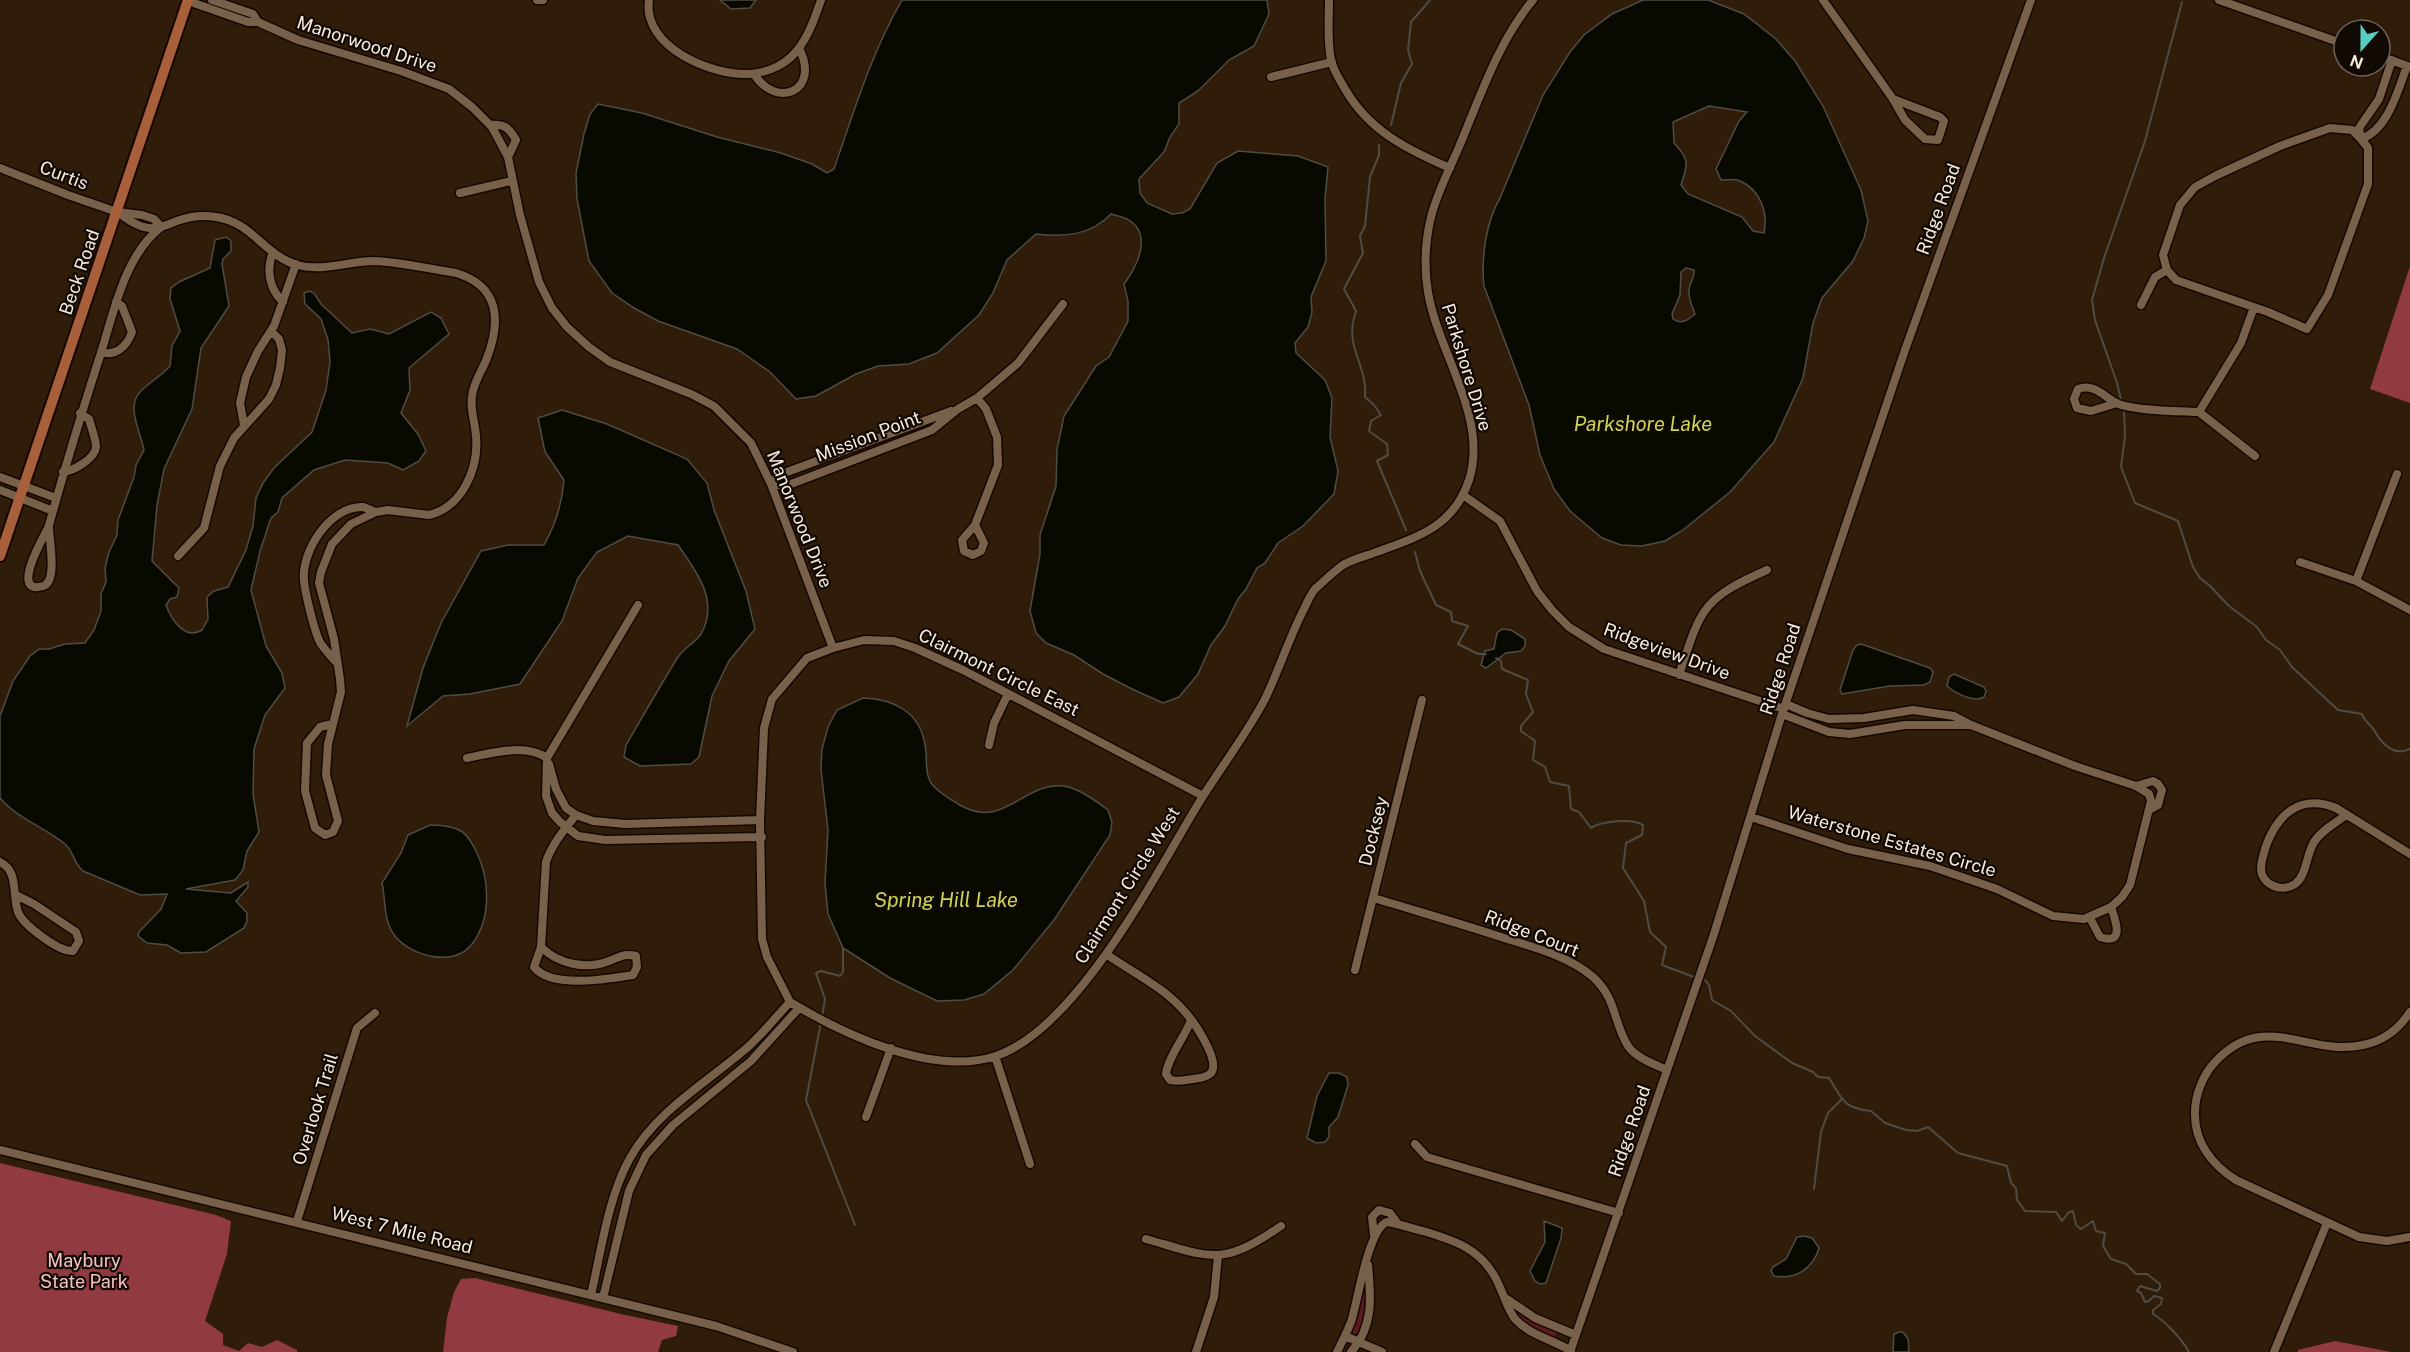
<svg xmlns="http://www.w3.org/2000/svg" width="2410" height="1352" viewBox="0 0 2410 1352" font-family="'Public Sans',sans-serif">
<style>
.green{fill:#591a21}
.forest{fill:#913a42}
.water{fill:#080900;stroke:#504c43;stroke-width:1.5;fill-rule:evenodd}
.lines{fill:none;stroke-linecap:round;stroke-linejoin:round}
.stream{stroke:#504c43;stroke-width:2}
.minor-casing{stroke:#170700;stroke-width:11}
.major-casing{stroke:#170700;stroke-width:14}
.minor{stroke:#77614b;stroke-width:8}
.major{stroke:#a85f3c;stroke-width:10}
.labels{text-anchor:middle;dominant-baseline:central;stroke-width:4.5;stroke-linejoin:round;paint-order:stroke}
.street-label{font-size:18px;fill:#f7eade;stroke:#110903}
.park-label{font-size:18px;fill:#f4c1c2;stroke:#110903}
.water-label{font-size:20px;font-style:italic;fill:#cad55a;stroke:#110903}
</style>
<rect width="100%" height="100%" fill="#301d09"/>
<path class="green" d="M1363,1282h3v31l-7,21h-5l-3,-6z
M1513,1309l13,9 30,12v6l-4,2c-14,-5 -34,-15 -39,-29z"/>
<path class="forest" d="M2410,266v137l-40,-14z
M0,1163l216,52 15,6 -4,33 -22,67 18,13v11l16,6 9,-8 14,4 15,-7 20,10v2h-297z
M475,1278l150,37 53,11 -2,10 -14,4 -4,12h-215l4,-34 7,-26 7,-13z
M2335,1341l56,11h-93v-2z"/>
<path class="water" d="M720,0h36l-6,8 -19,1z
M902,0h365l2,14 -15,32 -25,14 -31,31 -19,12v21l-9,13 -6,15 -25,27 1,14 7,10 25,11 10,-1 8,-4 27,-46 21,-12 60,5 30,11 -3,32 1,62 -15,36 1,15 -4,15 -13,16 1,10 29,27 7,18 -2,39 8,34 -4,23 -31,32 -25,17 -13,20 -8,5 -11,21 -8,10 -13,27 -14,19 -13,29 -19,23 -16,6 -31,-14 -29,-15 -29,-19 -28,-12 -10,-10 -6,-22 10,-57v-19l16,-49 1,-37 7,-33 32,-50 13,-9 19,-36v-20l-4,-17c12,-16 27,-45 9,-61 -6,-6 -15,-7 -22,-9 -21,22 -47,23 -75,20l-29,26 -14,33 -14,22 -42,38 -28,11 -31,2 -22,8 -40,22 -20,3 -26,-27 -33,-23 -79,-28 -24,-13 -22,-15 -23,-32 -12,-62 -1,-26 8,-39 6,-20 8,-10 44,9 75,24 64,16 31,11 15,9 7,-4c20,-58 37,-115 68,-169z
M1643,0h65l36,14 32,25 19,22 28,45 38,84 7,31 -4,17 -11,23 -31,37 -9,25 -10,55 -29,64 -44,50 -47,38 -18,11 -23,5 -21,-1 -19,-7 -32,-27 -16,-22 -14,-34 -11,-50 -45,-119c-3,-28 2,-64 16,-88l43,-103 27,-43 14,-17 28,-21zM1709,106l38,6 -8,9 -23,48 5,11c6,0 14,-2 19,1 21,9 28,32 24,52l-11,-2 -11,-14 -54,-23 -7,-9c7,-21 9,-25 -7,-42l-1,-21zM1686,268l8,2c1,9 -4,11 -5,19 -1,10 3,17 6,25 -7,6 -14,11 -22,5l-1,-5 8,-19 1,-23z
M226,237l5,4v10l-8,8 -1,5 7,42 -28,42 -9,61 -28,60 -7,36 -5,56 27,27 -2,9 -7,2 -4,6c5,14 19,36 36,25l6,-11 -1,-22 7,-6 14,-4 18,-37 7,-24 3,-28 7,-15 11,-15 38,-36 14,-42 4,-28 -2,-22 -7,-21 -16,-15 -1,-11 5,-2 5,2 7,11 31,29 18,-4 19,5 42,-22 10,6 8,16 -40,34 1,22 -9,23 17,21 8,17 -7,10 -16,9 -15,-7 -43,-3 -31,10 -32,28 -4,14 -7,6 -11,33 -9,39 15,56 16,27 3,15 -20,27 -11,34 -1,45 6,38 -12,19 -4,19 -8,10 -49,9 45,4 17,-11v5l-12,14 11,12v8l-3,7 -38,24 -25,1 -14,-8 -20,-2 -9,-7 1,-4 22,-23 6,-15 -27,1 -57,-24c-9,-7 -9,-19 -18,-27 -21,-17 -47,-25 -65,-46v-82l13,-35 17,-25 9,-7h10l16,-5 20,-1 9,-13 7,-19v-17l5,-12 -1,-14 4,-16 8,-17 1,-15 16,-43 2,-12 8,-15c-3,-18 -19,-44 -3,-59 9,-9 20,-15 29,-25l2,-20 8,-15 -10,-32 1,-11 8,-6 31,-14 5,-28z
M562,410l45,14 80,35 20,24 7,27 32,81 9,38 -26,32 -17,35 -13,61 -8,7 -51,2 -16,-9 2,-12c17,-29 34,-59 52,-88 6,-9 17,-14 23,-23 19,-33 -5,-63 -23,-89l-50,-9 -31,16 -19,26 -16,43 -42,63 -50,10 -27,2 -36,30 16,-58 18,-45 40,-72 27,-6h36c12,-21 18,-41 20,-65l-19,-28 -7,-34z
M1502,629l9,1 14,9v7l-4,5 -15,2 -20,15 -5,-3 4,-14 9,-2 3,-16z
M1861,644l69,24 3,4 -3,10 -6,3 -34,1 -48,8 -2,-4 13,-40 4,-5z
M1954,674l30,13 2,4 -2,6c-10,6 -29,-4 -37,-11l2,-9z
M863,698c31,1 57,14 62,47 3,13 -1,25 5,36 3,8 20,18 28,23 46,28 65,-23 106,-18 16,3 32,15 44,24l4,12 -2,13 -56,85 -41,50 -29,24 -20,6 -27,1 -47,-23 -47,-30 -15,-34 -3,-31 3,-53 -7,-61 1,-20 6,-22 9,-17z
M430,825c10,0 22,1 31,6 7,4 10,11 14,18 15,28 17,69 -3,95 -18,24 -61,12 -77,-8 -12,-15 -9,-35 -13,-53l19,-30 7,-18z
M1329,1073h10l8,4 1,8 -10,32 -9,10v10l-4,5 -9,1 -9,-5 10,-42z
M1544,1221l18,7 -1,10 -15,45 -6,1 -5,-3 -5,-10 15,-29z
M1804,1236l8,2 7,10c-6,21 -24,32 -45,28l-3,-5 2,-4 13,-8 11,-22z
M1899,1332h4l5,7 1,13h-16l1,-18z"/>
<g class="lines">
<path class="stream" d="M1391,125l10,-42 11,-19 -4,-14 3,-28 19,-22
M1379,145v10l-9,22 -5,49 -5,10 3,17 -19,36 12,22c-13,37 12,53 9,86l9,8 7,10 -10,6 -2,10 18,13 1,11 -11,6 29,69
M2121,400l-4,-17 -22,-63 -3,-20 12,-42 41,-117 37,-139
M2124,411l1,25 -4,31 14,36 43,18 15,46 7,11 10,8 19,20 28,21 9,13 14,10 12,17 46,43 24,4c2,7 8,10 12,16 7,13 20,27 36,19
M1415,552l5,19 16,34 15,7 1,9 16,5 -10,18 20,10h8
M1496,658l5,3 1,8 26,11 -2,14 7,18 -12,14v5l14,10 -2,19 12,7 5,15 19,4 2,23 8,3 12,16c10,-7 41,-10 52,-3l-1,10 -16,8 -3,25 21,33 6,31 16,15 -4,18 32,12
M1705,980l4,5 3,15 19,11 24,25 37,27 21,9 5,5 11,1c14,22 14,30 42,33l14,12 21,7 11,1 11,-4 30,26 49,13 4,17 5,5 1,12 8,11 31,1 6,9 7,-9 4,-1 3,14 5,4 12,-8 3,10 9,2 -2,13 8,13 15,5 10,10h11l13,10v4l-3,3 -17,-5 -3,5 4,2 4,9 4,-1 5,-5 8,2 -1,6 -8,6v4c13,8 28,24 36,38
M822,1017l3,-18 -9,-26 5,-2 19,5 3,-4v-24
M821,1022l-15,78 49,125
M1814,1189l7,-57 7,-19 13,-13"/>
<g class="minor-casing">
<path id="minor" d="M537,0h6
M649,0c-7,47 63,76 100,74 15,-1 31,-7 42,-17 16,-15 23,-37 30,-57
M1329,0c0,20 -2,40 2,60 2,10 9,20 14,29 24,42 63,61 105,79
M1823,0l70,99 12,21 20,19 13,1 6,-19 -4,-4 -47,-18
M2219,0l125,44
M188,1l60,21h10l-5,-8 -41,-14
M258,22l40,18 103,31 48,18 23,18 20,20 16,30 12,58 19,67 13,26 15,19 22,20 21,15 81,32 23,12 37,37 20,41 62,164
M2380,56l30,11
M754,74c23,36 67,17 45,-26
M1271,77l61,-15
M490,125c14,-1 19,2 26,15l-8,17
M2361,139l-9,-9 -22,-2 -50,18 -63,29 -22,12 -15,18 -17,50 4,15 9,10 92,32 39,17 21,-34 40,-111v-36l-7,-9 -2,-11 20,-29 13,-39
M2361,139c27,-9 37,-49 46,-73
M0,168l68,27 49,17 25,3 12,4 7,8
M460,193l51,-12
M117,212c9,6 20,15 32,16 10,2 21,-5 31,-8 11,-4 24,-5 36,-3 36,5 48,38 81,48 26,7 52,-4 77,-4 28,1 55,8 82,12 44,13 45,48 31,85 -5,13 -13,23 -15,38 -2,14 3,26 4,40 3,33 -14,71 -47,79l-41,-5 -12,2 -25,12 -19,20 -11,28 -2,11 15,56 6,40 1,13 -13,52 -2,31 12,46 -5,11 -8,3 -10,-7 -10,-37 2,-48 13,-16 12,-3
M273,252c-7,17 -4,37 10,50
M2141,305l14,-28 12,-7
M101,352c15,5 26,-6 31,-20l-10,-26 -6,-4
M2117,403l-26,8 -14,-3 -3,-9 4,-10c15,-6 26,7 38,14 16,8 63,8 83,9l42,-69 13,-36
M2199,412l56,44
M244,425l-4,-22 6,-26 12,-26 16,-25 22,-62
M63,472c10,-1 32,-13 33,-25 0,-8 -5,-20 -7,-28l-9,-6
M0,477l56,21
M771,484l15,2 146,-56 26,-21 19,-11 41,-35 45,-59
M771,484l8,-9 172,-64
M0,490l53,21
M1463,495l37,26 37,70 15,19 17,17 35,22 180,60
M975,525l9,18 -3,8 -8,4 -9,-4 -2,-11 13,-15 23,-60 -1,-28 -11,-28 -9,-11
M49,527c0,13 9,55 -6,59 -34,10 1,-50 5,-58 2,-5 3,-11 5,-17 14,-50 29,-99 45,-149 15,-44 24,-104 63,-135
M178,556l26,-28 16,-62 14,-28 35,-39 7,-14 4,-17 2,-18 -3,-11 -8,-8
M2300,562l56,19 54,29
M2356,581l41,-107
M638,605l-91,153 -1,38 6,17 8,9 18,14 27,4 157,-3
M336,662c-5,-6 -11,-12 -15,-18 -6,-9 -16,-52 -17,-63 -3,-30 26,-75 59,-74 4,1 9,4 13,5
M1679,675c22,-66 22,-76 88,-105
M1782,714l47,18 21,2 55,-9h63
M989,745l5,-22 14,-29
M467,758c25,-5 58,-15 80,0
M549,764l7,25 10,19 10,7 17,6 32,3 135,-4
M2136,786l17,-5 5,3 4,6 -4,15 -9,5
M2345,816c-10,7 -24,15 -31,26 -8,13 -7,33 -19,42 -13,9 -34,1 -34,-16 0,-7 3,-15 5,-22 12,-33 35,-52 70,-38l74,46
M1751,817l97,32 82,17 67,23 56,27 31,3 27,-12 11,-10 8,-12 21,-84 -2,-7 -13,-8 -61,-20 -104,-41 -17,-9 -41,-6 -49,8 -35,1 -22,-6 -21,-9
M0,862c19,9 12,33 18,50 5,13 41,40 55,39l6,-10 -3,-9 -42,-28 -18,-9
M1374,898c42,13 85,25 127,39 31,10 66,18 92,40 24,22 20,45 35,69 8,12 26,18 39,24
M2090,918l10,19c26,9 15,-18 11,-30
M541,947c17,17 45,23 68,14 11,-4 15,-8 27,-5l1,11 -4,8c-24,4 -82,14 -99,-8l7,-20 5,-85c6,-18 18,-32 30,-47
M1106,954c26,18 59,34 79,58 9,10 36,49 26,61 -5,5 -12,5 -18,6 -8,1 -14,3 -23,1l-4,-6c2,-17 19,-37 25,-54
M1355,970l67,-270
M790,1002c53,32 143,75 206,54 82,-28 160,-183 204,-255 21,-34 46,-66 65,-102 14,-29 24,-61 39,-90 3,-6 6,-14 11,-20 1,-1 9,-8 11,-10 5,-4 11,-10 17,-14 8,-5 19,-8 28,-11 43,-16 82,-25 98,-74 20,-62 -31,-127 -41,-188 -4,-24 -3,-50 3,-75 6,-24 18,-47 28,-70 21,-50 39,-105 74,-147
M790,1002l-23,-45 -5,-18 -2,-119 4,-92 8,-29 35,-41 26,-10 31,-8 30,1 21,7 48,22 240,126
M2410,1012c-11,17 -27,29 -47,33 -55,12 -99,-36 -148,17 -12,13 -20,33 -20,50 -1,30 17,53 41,68l123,57 28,4 23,-4
M995,1056l35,108
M866,1117l25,-69
M1415,1144l12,13 192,56
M0,1150l716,176 77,26
M297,1221l60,-193 18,-15
M1374,1235l-2,-18 7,-7 11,3 8,11
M1146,1239c66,19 75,28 135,-13
M591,1295c10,-43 17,-98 39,-137 27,-48 78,-76 119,-112 14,-13 27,-29 41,-44
M603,1298l26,-107 17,-36 27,-30 78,-64 48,-53
M1507,1299l28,19 41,17
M1345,1336l37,16
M1196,1352l18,-55 4,-41
M1337,1352c5,-10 10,-20 14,-30 7,-21 17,-93 36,-100 12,2 24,6 36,9 30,9 56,17 72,46 7,12 12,32 20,42 16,17 37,20 56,32
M1351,1352c23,-25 20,-56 17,-87
M1570,1352l144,-418 68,-220 123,-364 126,-350
M2274,1352l53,-129"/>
</g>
<g class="major-casing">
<path id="major" d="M0,556l188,-556"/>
</g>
<use href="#minor" class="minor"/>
<use href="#major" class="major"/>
</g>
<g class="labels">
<g class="street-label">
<text transform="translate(367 44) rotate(18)">Manorwood Drive</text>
<text transform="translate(64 175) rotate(21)">Curtis</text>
<text transform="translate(1938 209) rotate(-70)">Ridge Road</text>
<text transform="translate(79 272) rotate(-71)">Beck Road</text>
<text transform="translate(1467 367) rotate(73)">Parkshore Drive</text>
<text transform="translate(868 436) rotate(-21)">Mission Point</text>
<text transform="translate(800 519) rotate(68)">Manorwood Drive</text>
<text transform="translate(1667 651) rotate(20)">Ridgeview Drive</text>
<text transform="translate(1780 669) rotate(-72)">Ridge Road</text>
<text transform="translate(999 672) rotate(26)">Clairmont Circle East</text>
<text transform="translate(1373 831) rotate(-76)">Docksey</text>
<text transform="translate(1892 841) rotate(16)">Waterstone Estates Circle</text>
<text transform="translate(1127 885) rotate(-58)">Clairmont Circle West</text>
<text transform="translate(1532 933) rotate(21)">Ridge Court</text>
<text transform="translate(315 1109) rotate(-73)">Overlook Trail</text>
<text transform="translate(1629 1131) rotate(-71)">Ridge Road</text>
<text transform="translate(402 1230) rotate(14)">West 7 Mile Road</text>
</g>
<g class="park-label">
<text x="84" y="1260">Maybury<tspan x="84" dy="21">State Park</tspan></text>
</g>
<g class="water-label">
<text x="1643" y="424">Parkshore Lake</text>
<text x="946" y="900">Spring Hill Lake</text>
</g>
</g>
<g transform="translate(2362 48) rotate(201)"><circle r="28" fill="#110903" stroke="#6d635b" stroke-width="1.5"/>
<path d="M0-4.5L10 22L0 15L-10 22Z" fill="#57cec2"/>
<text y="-9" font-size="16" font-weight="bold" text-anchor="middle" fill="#f7eade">N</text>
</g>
</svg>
